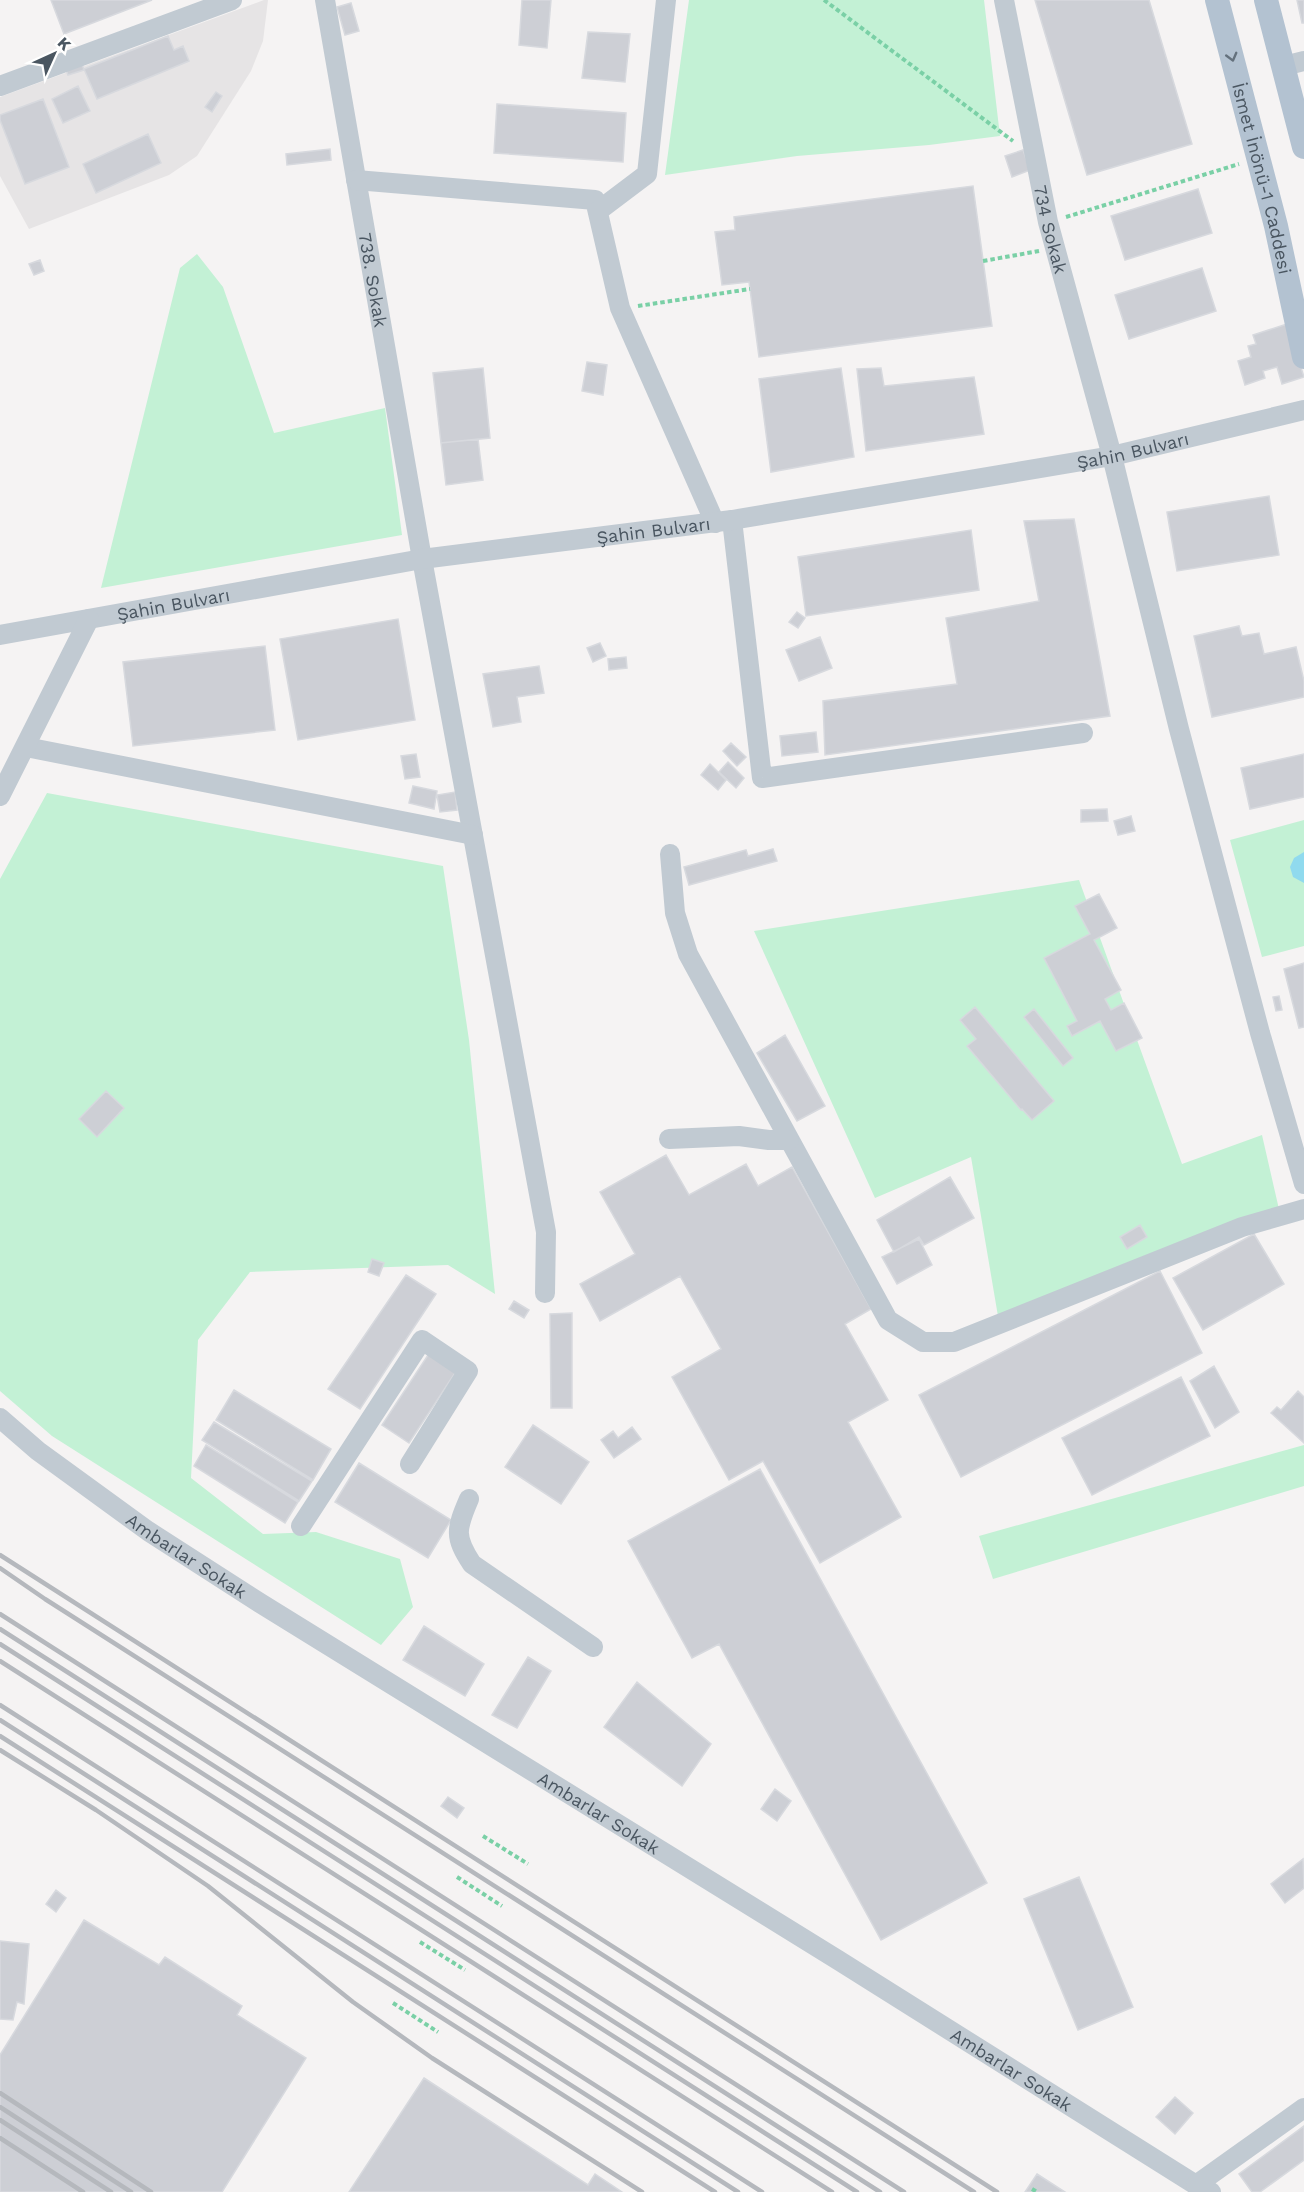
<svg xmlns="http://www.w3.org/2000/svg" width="1304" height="2192" viewBox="0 0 1304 2192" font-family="'Work Sans',sans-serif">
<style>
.education{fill:#e6e4e5}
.green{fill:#c3f1d5}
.water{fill:#90daee}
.building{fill:#cdcfd5;stroke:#d7d9de;stroke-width:1.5}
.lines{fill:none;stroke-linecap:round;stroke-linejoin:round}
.path{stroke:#7ad0a6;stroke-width:4;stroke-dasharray:4.5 3;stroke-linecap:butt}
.minor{stroke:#c1cad2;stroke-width:20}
.major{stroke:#b3c2d1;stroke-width:24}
.rail{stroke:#b5b8bd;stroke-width:4.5}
.oneway{stroke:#64717d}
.labels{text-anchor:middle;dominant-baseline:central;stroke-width:5;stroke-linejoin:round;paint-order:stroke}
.street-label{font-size:18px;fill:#4a5661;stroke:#fff}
</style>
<rect width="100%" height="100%" fill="#f5f3f3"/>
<path class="education" d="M264,0h4l-5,41 -12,30 -54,85 -28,19 -140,54 -29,-53v-79z"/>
<path class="green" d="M689,0h295l16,136 -71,9 -132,11 -132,19z
M197,254l26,33 51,146 111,-25 17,127 -301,53 79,-320z
M47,793l396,73 26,174 26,254 -47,-29 -198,7 -52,68 -7,138 72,56 53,-2 84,27 13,48 -32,38 -329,-209 -52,-45v-512z
M1304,820v126l-42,11 -32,-117z
M1079,880l103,284 80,-29 19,83 -281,110 -29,-171 -96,41 -121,-267z
M1304,1445v41l-311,93 -14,-43z"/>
<path class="water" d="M1304,852v31l-11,-6 -3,-10 4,-9z"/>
<path class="building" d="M51,0h101l-88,34z
M522,0h29l-4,48 -28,-3z
M1035,0h114l43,144 -105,31z
M1297,0h7v23h-2z
M351,3l8,28 -14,4 -8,-28z
M588,32l42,2 -5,48 -43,-4z
M168,36l6,14 9,-4 6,15 -92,38 -13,-30z
M80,58l4,12 -16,5 -4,-11z
M78,86l12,25 -27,12 -11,-24z
M216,92l6,4 -10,16 -7,-5z
M43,99l26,68 -44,17 -25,-64v-5z
M497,104l129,9 -3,49 -129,-9z
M148,134l13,29 -65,30 -13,-29z
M330,149l1,11 -44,5 -1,-11z
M1023,150l7,20 -18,7 -7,-21z
M973,186l19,140 -233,31 -10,-75 -27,3 -7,-53 20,-2 -1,-13z
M1198,189l14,44 -87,27 -14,-44z
M40,260l4,11 -10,4 -5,-11z
M1202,268l14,43 -87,28 -14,-44z
M1287,324l17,53 -22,7 -5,-17 -14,4 2,7 -20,7 -7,-24 13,-4 -3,-11 8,-2 -3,-9z
M587,362l20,3 -4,30 -21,-4z
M483,368l7,70 -49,5 -8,-70z
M841,368l13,89 -83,15 -12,-93z
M881,368l3,18 90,-9 10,57 -118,17 -9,-82z
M478,439l5,41 -37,5 -5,-42z
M1269,496l10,59 -102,16 -10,-59z
M1074,519l36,197 -285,39 -2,-54 134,-17 -11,-66 93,-17 -15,-80z
M971,530l8,60 -173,26 -8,-59z
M797,612l8,6 -7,10 -9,-6z
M398,619l17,101 -117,20 -18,-101z
M1239,626l3,10 17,-3 5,21 32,-7 8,34v16l-92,20 -18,-81z
M820,637l12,31 -33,13 -13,-31z
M600,643l6,13 -13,6 -6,-14z
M265,646l10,84 -142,16 -10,-84z
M626,657l1,11 -18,2 -1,-11z
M539,666l5,27 -27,4 4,25 -28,5 -10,-53z
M816,732l2,20 -36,4 -2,-20z
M731,743l15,14 -9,9 -14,-15z
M416,754l4,23 -15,2 -4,-23z
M1304,754v43l-54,12 -9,-41z
M728,762l16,16 -8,10 -17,-16z
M710,764l16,16 -8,10 -17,-15z
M413,786l24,5 -3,18 -25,-6z
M455,792l2,18 -17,2 -3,-17z
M1107,809l1,12 -27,1v-12z
M1131,816l4,15 -17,4 -4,-14z
M773,849l4,12 -88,24 -5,-18 62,-17 2,6z
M1099,894l18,34 -23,12 27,50 -16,9 6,11 13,-7 18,35 -26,13 -16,-30 -28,15 -5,-10 10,-5 -33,-63 46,-24 -15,-28z
M1304,963v64l-5,1 -15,-59z
M1279,996l3,14 -6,1 -3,-14z
M975,1007l79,94 -22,19 -10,-11 -1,1 -54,-64 9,-7 -16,-19z
M1034,1009l39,49 -10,8 -39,-49z
M785,1035l40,71 -28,15 -40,-68z
M106,1091l18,17 -27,29 -18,-18z
M666,1155l23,40 57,-31 12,22 34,-19 79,142 -26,15 43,76 -40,22 53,95 -81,46 -57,-102 -34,19 -57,-103 49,-28 -41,-73 -80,45 -20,-37 55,-30 -35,-62z
M950,1177l24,41 -50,27 -5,-8 -25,15 -17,-32z
M1140,1225l7,12 -20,12 -7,-12z
M1254,1234l30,50 -81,46 -30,-52z
M919,1239l13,26 -35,19 -15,-27z
M372,1259l12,4 -5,13 -11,-4z
M1160,1271l42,82 -241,124 -42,-82z
M406,1275l30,19 -76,115 -32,-20z
M514,1301l15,9 -5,8 -15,-9z
M572,1313v95h-21l-1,-94z
M430,1352l27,18 -48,73 -27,-18z
M1214,1366l25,46 -24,16 -25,-47z
M1181,1377l29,59 -118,59 -30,-57z
M234,1390l97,59 -18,31 -97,-60z
M1298,1391l6,6v46l-33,-30 6,-6 4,3z
M214,1422l98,59 -13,20 -97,-61z
M533,1425l56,37 -28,42 -56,-37z
M632,1427l9,12 -27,19 -13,-18 12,-9 5,7z
M206,1445l92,57 -13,21 -91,-57z
M359,1463l92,57 -23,38 -93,-56z
M760,1469l227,414 -106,57 -162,-296 -27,14 -64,-117z
M424,1626l60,38 -19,32 -62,-36z
M528,1657l23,14 -34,57 -25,-13z
M637,1682l74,62 -29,42 -78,-59z
M775,1789l16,12 -14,20 -16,-12z
M448,1797l16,11 -7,10 -16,-12z
M1303,1859l1,29 -19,15 -14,-19z
M1079,1877l54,130 -55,23 -54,-131z
M56,1890l10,8 -10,14 -10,-8z
M84,1920l75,45 6,-8 77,49 -5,9 69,43 -84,134h-222v-137z
M0,1941l29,3 -5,60 -7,-2 -4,18 -13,-1z
M424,2078l164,107 7,-11 27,18h-273z
M1175,2097l18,16 -18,21 -19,-17z
M1304,2126v34l-44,32h-8l-13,-18z
M1037,2174l28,18h-40z"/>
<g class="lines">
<path class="path" d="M824,0l189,141
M1066,217l173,-53
M983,261l56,-10
M638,306l112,-17
M483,1836l45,28
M457,1877l45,29
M420,1942l45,28
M393,2003l45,29
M1032,2189l5,3"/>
<g class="minor">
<path id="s1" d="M325,0l97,559 124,673 -1,61"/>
<path id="s2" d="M1004,0l44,222 64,234 67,273 81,304 44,151"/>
<path d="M1284,66l20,-5"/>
<path d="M0,86l232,-86"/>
<path d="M356,180l239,20 25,108 95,215"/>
<path d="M598,211l49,-37 19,-174"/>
<path d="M732,520l30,258 321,-45"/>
<path id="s3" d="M0,635l422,-76 310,-39 380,-64 192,-46"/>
<path d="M26,747l447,88"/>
<path d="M0,796l89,-177"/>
<path d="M670,854l5,59 13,41 200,366 35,22h31l288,-115 62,-18"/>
<path d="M669,1139l70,-3 30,4h20"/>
<path id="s4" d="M0,1418l38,33 110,80 112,72 578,357 358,225 15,7"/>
<path d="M469,1499c-13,30 -15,38 3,65l121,83"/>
<path d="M301,1526l121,-186 46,31 -58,93"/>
<path d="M1196,2185l108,-77"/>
</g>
<g class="major">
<path id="s5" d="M1217,0l59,226 28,131"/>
<path d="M1266,0l38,147"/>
</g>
<path class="rail" d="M0,1555l997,637
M0,1568l45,31 929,593
M0,1614l904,578
M0,1629l880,563
M0,1644l857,548
M0,1661l832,531
M0,1705l762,487
M0,1720l738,472
M0,1736l715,456
M0,1750l96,60 112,76 145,116 79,56 210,134
M0,2093l151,99
M0,2107l131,85
M0,2120l111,72
M0,2138l83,54"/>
</g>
<defs><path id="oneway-chevron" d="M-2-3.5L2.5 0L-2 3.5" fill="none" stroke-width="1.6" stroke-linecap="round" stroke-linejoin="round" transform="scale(1.5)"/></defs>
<use class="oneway" href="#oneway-chevron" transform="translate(1232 57) rotate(75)"/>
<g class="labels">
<g class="street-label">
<text stroke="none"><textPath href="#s5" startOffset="184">İsmet İnönü-1 Caddesi</textPath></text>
<text stroke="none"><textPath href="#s2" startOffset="234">734 Sokak</textPath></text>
<text stroke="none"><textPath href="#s1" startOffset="284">738. Sokak</textPath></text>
<text stroke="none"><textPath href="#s3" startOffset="1148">Şahin Bulvarı</textPath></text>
<text stroke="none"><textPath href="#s3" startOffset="662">Şahin Bulvarı</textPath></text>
<text stroke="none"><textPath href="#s3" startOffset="176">Şahin Bulvarı</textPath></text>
<text stroke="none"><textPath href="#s4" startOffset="232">Ambarlar Sokak</textPath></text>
<text stroke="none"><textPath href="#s4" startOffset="718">Ambarlar Sokak</textPath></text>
<text stroke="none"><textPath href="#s4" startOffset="1204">Ambarlar Sokak</textPath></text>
</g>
</g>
<g transform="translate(54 54) rotate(45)" stroke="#ffffff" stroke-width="4.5" paint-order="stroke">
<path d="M0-4.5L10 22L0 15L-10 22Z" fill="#4a5661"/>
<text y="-9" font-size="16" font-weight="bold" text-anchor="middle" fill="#4a5661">K</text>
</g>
</svg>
